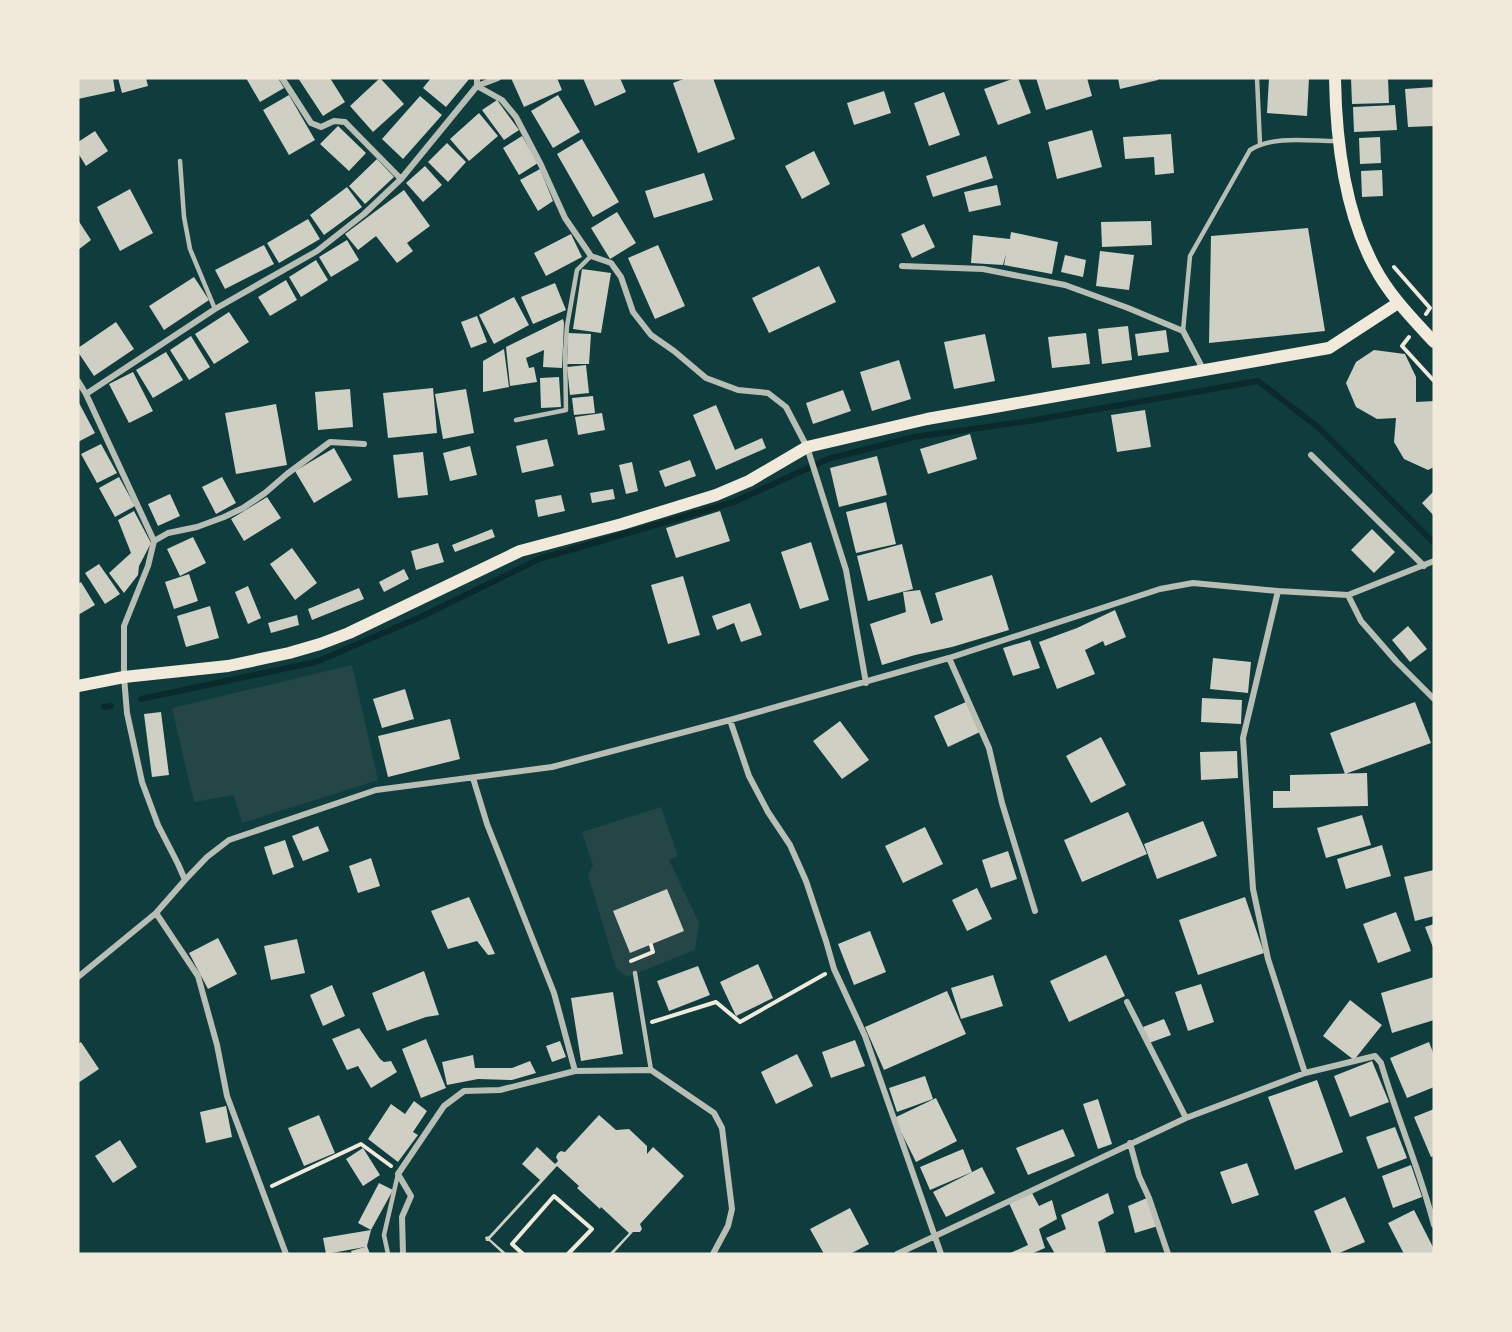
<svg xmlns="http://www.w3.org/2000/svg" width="1512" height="1332" viewBox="0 0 1512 1332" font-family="Literata,serif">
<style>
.green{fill:#244646}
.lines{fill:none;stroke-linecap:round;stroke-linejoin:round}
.stream{stroke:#0a2a2b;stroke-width:6}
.building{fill:#cfcfc3}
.path{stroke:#f1e9da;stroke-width:4}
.service{stroke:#b8beb3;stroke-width:4.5}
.minor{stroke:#b8beb3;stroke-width:6}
.secondary{stroke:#f1e9da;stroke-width:12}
</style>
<rect width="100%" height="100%" fill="#0f3d3e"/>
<path class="green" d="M352,665l26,115 -136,43 -8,-28 -40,7 -22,-94z
M661,807l17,49 -9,4 30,63 -4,27 -68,27 -11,-9 -28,-93 5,-10 -11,-33z"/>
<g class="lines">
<path class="stream" d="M141,699l175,-37 109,-47 114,-56 195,-57 94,-43 86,-22 115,-16 229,-40 60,46 116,116
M104,707l7,-1"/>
</g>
<path class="building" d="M78,78h35l2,13 -37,8z
M118,78h28l2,8 -26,7z
M246,78h32l6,10 -24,14z
M298,78h32l15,24 -22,14z
M380,78l24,26 -31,28 -23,-26z
M431,78h39l-24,29 -23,-19z
M511,78h46l5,12 -38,17z
M583,78h37l6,14 -31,14z
M686,78h27l22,61 -37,14 -25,-70z
M1015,78h3l13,35 -33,12 -14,-36z
M1036,78h51l5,18 -46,14z
M1118,78h40v2l-38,9z
M1269,78h40l-2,38 -40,-3z
M1351,78h37l1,25 -37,1z
M1434,87v39l-26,1 -3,-38z
M884,91l7,22 -37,12 -7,-22z
M944,92l16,43 -31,11 -15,-43z
M289,95l26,45 -26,15 -26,-45z
M558,95l22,37 -27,16 -22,-37z
M420,96l22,19 -39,44 -21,-20z
M497,100l22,30 -15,10 -22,-30z
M1395,105l2,25 -43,2 -1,-25z
M479,113l19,23 -29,25 -19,-22z
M338,126l28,27 -17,18 -29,-27z
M1092,130l10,37 -45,12 -9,-37z
M95,131l13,20 -22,15 -8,-13v-11z
M1171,134l3,39 -19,2 -1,-18 -29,2 -2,-22z
M522,136l16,27 -19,12 -16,-27z
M1380,137l1,26 -21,1 -1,-26z
M582,139l37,63 -26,15 -36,-63z
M447,143l19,19 -18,20 -20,-20z
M814,151l16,33 -28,15 -17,-33z
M986,156l7,22 -60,19 -7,-21z
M377,159l17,18 -29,27 -16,-18z
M425,166l17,19 -19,17 -17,-19z
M540,169l13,32 -15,10 -18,-31z
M1382,170l1,26 -21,1 -1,-26z
M704,173l9,27 -59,18 -9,-27z
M997,185l4,20 -32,7 -5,-20z
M347,187l15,20 -38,28 -14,-20z
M130,189l23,44 -33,18 -23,-44z
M404,190l26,36 -23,17 6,8 -16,12 -21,-27 -18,14 -13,-16z
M617,212l19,31 -26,16 -19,-31z
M308,219l12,20 -41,24 -12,-20z
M78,220l13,20 -13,10z
M1151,221l1,24 -50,2 -1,-25z
M924,224l11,23 -23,11 -11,-24z
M1308,228l17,103 -116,12 2,-107z
M1011,232l47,10 -6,32 -48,-9 2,-11 -3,11 -32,-2 2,-28 37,4z
M571,234l11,23 -36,19 -12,-23z
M347,240l12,20 -28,17 -12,-20z
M264,245l10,19 -49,25 -10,-19z
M658,245l27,61 -30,13 -27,-61z
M1100,251l34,4 -5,35 -33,-4z
M1065,255l21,5 -3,17 -22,-5z
M316,260l12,20 -27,17 -12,-20z
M819,266l17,36 -67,31 -17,-35z
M582,269l29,4 -10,60 -28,-4z
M194,277l15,23 -45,30 -15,-24z
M286,280l11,20 -27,16 -12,-19z
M555,283l11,27 -33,14 -12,-27z
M514,297l15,28 -35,19 -15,-29z
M229,312l20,30 -35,22 -19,-30z
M477,316l10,26 -16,6 -10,-26z
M563,319l1,4 -2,45 -19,-1 1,-17 -18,8 3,10 5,-1 3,15 -27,4 -4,-39z
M116,322l18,27 -40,27 -16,-24v-4z
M1128,326l4,34 -30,4 -4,-35z
M1166,330l3,22 -31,4 -3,-22z
M568,333l23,1 -2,30h-22z
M1086,333l4,31 -38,4 -4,-31z
M985,334l10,47 -41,8 -10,-47z
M191,336l19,31 -21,13 -19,-30z
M504,349l5,38 -26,5v-31z
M1374,350l31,4 11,23v25l18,-1v66l-6,3 -24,-11 -10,-17 2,-24 -19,1 -21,-12 -10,-24 10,-21z
M166,352l17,28 -30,18 -17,-28z
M899,360l12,39 -39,12 -12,-39z
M586,365l3,28 -19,2 -3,-28z
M133,372l20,39 -24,12 -20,-39z
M559,377l2,30 -20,1 -1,-30z
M433,388l4,45 -49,5 -5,-45z
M350,389l3,38 -35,3 -3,-38z
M466,389l8,44 -31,6 -8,-45z
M843,390l8,21 -38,13 -7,-21z
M593,396l2,17 -21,2 -2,-17z
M78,401l17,32 -17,9z
M276,404l11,61 -51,9 -11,-61z
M716,405l19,45 27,-12 4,10 -50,22 -23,-55z
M1145,410l6,37 -34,5 -6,-37z
M602,413l3,17 -27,5 -3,-18z
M970,434l7,25 -49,15 -8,-25z
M547,439l7,27 -32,7 -6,-27z
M101,444l16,29 -20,10 -16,-29z
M470,446l7,29 -27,6 -7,-28z
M334,448l18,32 -38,23 -19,-32z
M423,452l5,43 -30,3 -5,-43z
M877,456l10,39 -48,12 -9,-39z
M690,460l6,16 -31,11 -6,-16z
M632,462l6,29 -12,3 -7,-29z
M119,477l16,29 -20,11 -16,-29z
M222,477l14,26 -20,11 -14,-27z
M613,489l2,10 -23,4 -2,-10z
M1434,491v25l-12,-13z
M170,494l10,22 -22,10 -10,-22z
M561,495l4,16 -27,6 -3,-17z
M267,497l14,21 -37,23 -13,-22z
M886,502l10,42 -40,9 -10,-41z
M134,511l17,32 -12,23 -1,9 -14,18 -15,-20 22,-20 -13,-33z
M720,511l10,30 -54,17 -10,-30z
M492,529l3,8 -40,15 -3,-7z
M1372,529l23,23 -21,21 -23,-23z
M193,537l13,26 -26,13 -13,-27z
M811,542l18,58 -29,9 -19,-57z
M438,543l6,19 -28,8 -5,-19z
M902,544l11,45 -45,12 -11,-45z
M292,548l25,35 -22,17 -25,-36z
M99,564l21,30 -15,10 -20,-31z
M404,569l5,10 -25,13 -5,-10z
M189,574l9,27 -24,8 -9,-27z
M992,575l17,55 -57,17 -37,8 -33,10 -12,-41 36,-12 -3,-20 17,-2 11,34 12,-4 -8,-27z
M683,576l17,59 -32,9 -17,-59z
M81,582l14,23 -17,10v-31z
M248,586l13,32 -13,6 -13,-32z
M359,588l5,11 -52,21 -4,-11z
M750,603l12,32 -21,7 -7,-19 -17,7 -5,-14z
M210,606l9,32 -33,9 -9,-31z
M1115,610l11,27 -21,9 -2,-5 -18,9 10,24 -38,15 -18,-47 38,-14z
M297,615l2,10 -28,8 -3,-10z
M1408,626l19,23 -17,13 -18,-22z
M1030,640l10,28 -27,8 -10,-28z
M1213,658l38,4 -3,31 -38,-4z
M405,689l9,30 -32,9 -9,-29z
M1202,698l40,2 -1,24 -40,-2z
M966,702l14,30 -32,15 -14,-31z
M1415,702l16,41 -86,31 -15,-41z
M161,712l8,63 -17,2 -8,-63z
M450,719l10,40 -72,18 -10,-41z
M840,721l29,39 -27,19 -29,-38z
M1101,737l25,48 -35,18 -25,-47z
M1237,751l1,27 -37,2 -1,-28z
M1367,773l1,33 -95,2v-17h17v-16z
M1128,812l19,42 -65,28 -18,-42z
M1362,815l9,30 -45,13 -9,-30z
M1203,821l14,35 -60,23 -13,-35z
M318,826l11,25 -26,10 -11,-25z
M925,827l18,37 -40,19 -18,-37z
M285,840l9,27 -21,8 -9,-28z
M1382,845l9,31 -45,13 -9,-30z
M1008,851l9,28 -26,9 -9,-28z
M371,858l9,28 -22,7 -9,-27z
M1434,870v46l-19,5 -11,-44z
M977,888l15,31 -25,12 -15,-31z
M667,889l17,42 -54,22 -17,-42z
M469,897l26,57 -7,1 -11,-14 -29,8 -17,-38z
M1245,897l19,56 -66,22 -19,-55z
M1396,912l15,39 -33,12 -15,-39z
M1434,924v26l-9,-23z
M870,931l16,41 -32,13 -16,-41z
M218,938l19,36 -29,15 -19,-36z
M297,939l8,34 -34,7 -7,-34z
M1106,955l19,41 -56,26 -19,-41z
M758,964l15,34 -37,18 -16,-34z
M698,966l12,29 -41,16 -12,-30z
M424,971l15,44 -13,2 -39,14 -15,-38z
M993,975l10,31 -42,13 -10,-31z
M1434,977v43l-42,13 -11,-40z
M1201,984l13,38 -26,9 -13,-39z
M332,985l13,31 -22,10 -13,-31z
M947,991l19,43 -82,36 -19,-43z
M613,992l10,62 -42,7 -10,-63z
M1350,1000l32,25 -28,35 -31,-24z
M1164,1019l7,16 -22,8 -6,-16z
M359,1028l21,31 4,3 7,-1 6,11 -26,16 -13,-22 -11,4 -15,-31z
M426,1039l20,49 -25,10 -19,-49z
M855,1040l10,26 -34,12 -9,-26z
M560,1041l6,16 -14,5 -6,-16z
M81,1042l18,27 -21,14v-39z
M1429,1042l5,13v32l-27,11 -17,-40z
M797,1054l16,32 -37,18 -15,-32z
M473,1055l2,13h37l18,-7 6,12 -24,7 -34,-1 -31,6 -5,-23z
M1372,1061l17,41 -39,15 -16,-41z
M925,1076l8,23 -36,13 -8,-24z
M1317,1080l26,72 -48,18 -27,-73z
M936,1098l21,43 -41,21 -22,-44z
M1098,1099l14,45 -14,5 -15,-45z
M414,1101l13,10 -14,21 5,3 -20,27 -30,-23 23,-35 14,10z
M226,1106l6,31 -26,6 -6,-31z
M1434,1109v47l-3,1 -17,-40z
M319,1115l16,38 -31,13 -16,-38z
M599,1115l17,15 13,-1 18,17v8l6,-7 31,29 -44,48 2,5 -2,3h-7l-20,22h-4l20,-21 -28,-26 -1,2 -23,-21 2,-2 -22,-20 -67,73 17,15h-4l-14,-13h-3l-1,-4 4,-1 51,-56 -18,-16 15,-17 18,17 3,-3 -2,-4 2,-4 3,-2 4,1z
M1395,1127l12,31 -29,11 -12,-32z
M1063,1129l12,27 -47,19 -12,-27z
M120,1140l17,27 -24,16 -18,-27z
M363,1148l17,27 -17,11 -17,-27z
M963,1149l9,23 -42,18 -10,-23z
M1247,1163l12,32 -27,9 -12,-32z
M1411,1165l11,32 -29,11 -11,-32z
M982,1167l13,26 -49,24 -13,-25z
M379,1183l14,7 -22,40 -13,-7z
M1032,1193l7,13 13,-6 5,19 -18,10 6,19 -14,6h-23l20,-9 -19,-42z
M1108,1193l6,20 -16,9 8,30 -5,2h-46l-9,-16 20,-9 -5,-14z
M1345,1197l20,45 -28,12h-5l-18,-43z
M1147,1198l11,28 -23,7 -7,-27z
M850,1208l19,36 -19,10h-26l-14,-25z
M1414,1210l20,39v5h-30l-16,-31z
M371,1230l-4,16 3,8h-18l-1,-3 14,-4 -39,7 -3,-16z"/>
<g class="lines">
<path class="path" d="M1394,267l36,41 -4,6
M1409,337l-7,9 32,35
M631,961l22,-9 -2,-7
M652,1022l64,-20 24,20 85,-48
M272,1186l89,-42 30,22
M523,1254l-11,-10 42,-48 38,33 -24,25"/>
<path class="service" d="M1257,78l3,66
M180,161l4,56 6,32 25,60
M1183,331l7,-75 60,-106c24,-15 59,-9 86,-9
M516,420l50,-10 -1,-56 2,-28 10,-56 14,-14
M635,973l16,97
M388,1254l-4,-19 14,-61"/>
<path class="minor" d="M282,78l29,45 10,4 13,-6 11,1 56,57
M477,78v8l25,14 14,17 25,48 24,53 26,38 20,7 10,14 12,35 18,23 23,16 32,27 32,12 30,3 18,14 21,40 39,123 20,113
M902,266l81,3 82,16 63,23 55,23 20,38
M78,381l8,13 68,147 -6,25 -24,60v51l3,36 15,69 16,43 20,39 7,16
M86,394l129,-85 102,-58 47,-37 37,-35 76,-93 21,-8
M1311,455l113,111
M154,541l14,-8 29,-6 27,-10 19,-9 22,-15 22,-19 43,-32 34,2
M1348,595l13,26 35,40 38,38
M949,658l40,90 13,55 33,108
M730,720l19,56 19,36 22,33 16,36 20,60 8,28 31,67 76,218
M473,778l14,46 67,169 21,78
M156,913l42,63 19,69 10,51 59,158
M78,977l78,-64 29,-33 22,-23 22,-17 147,-50 176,-23 178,-47 219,-62 211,-69 33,-6 85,8 70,4 86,-34
M1127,1002l59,116
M1305,1073l70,-17 6,7c16,55 39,107 53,162
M1130,1143l9,33 10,22 19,56
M403,1254l-1,-37 9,-21 -13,-22 46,-68 20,-15 36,-1 75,-19 76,-1 63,43 8,15 10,81 -4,17 -15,28
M897,1254l289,-136 119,-45 -37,-114 -15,-70 -10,-151 35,-147"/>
<path class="secondary" d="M1335,78c1,63 9,132 39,188 15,29 38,52 60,76
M78,686l46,-9 104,-11 61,-13 31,-9 29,-11 171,-82 102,-27 94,-29 33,-14 58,-34 120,-28 402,-71 69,-45"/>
</g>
<rect width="1512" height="1332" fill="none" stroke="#f1e9da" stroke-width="159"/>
</svg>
